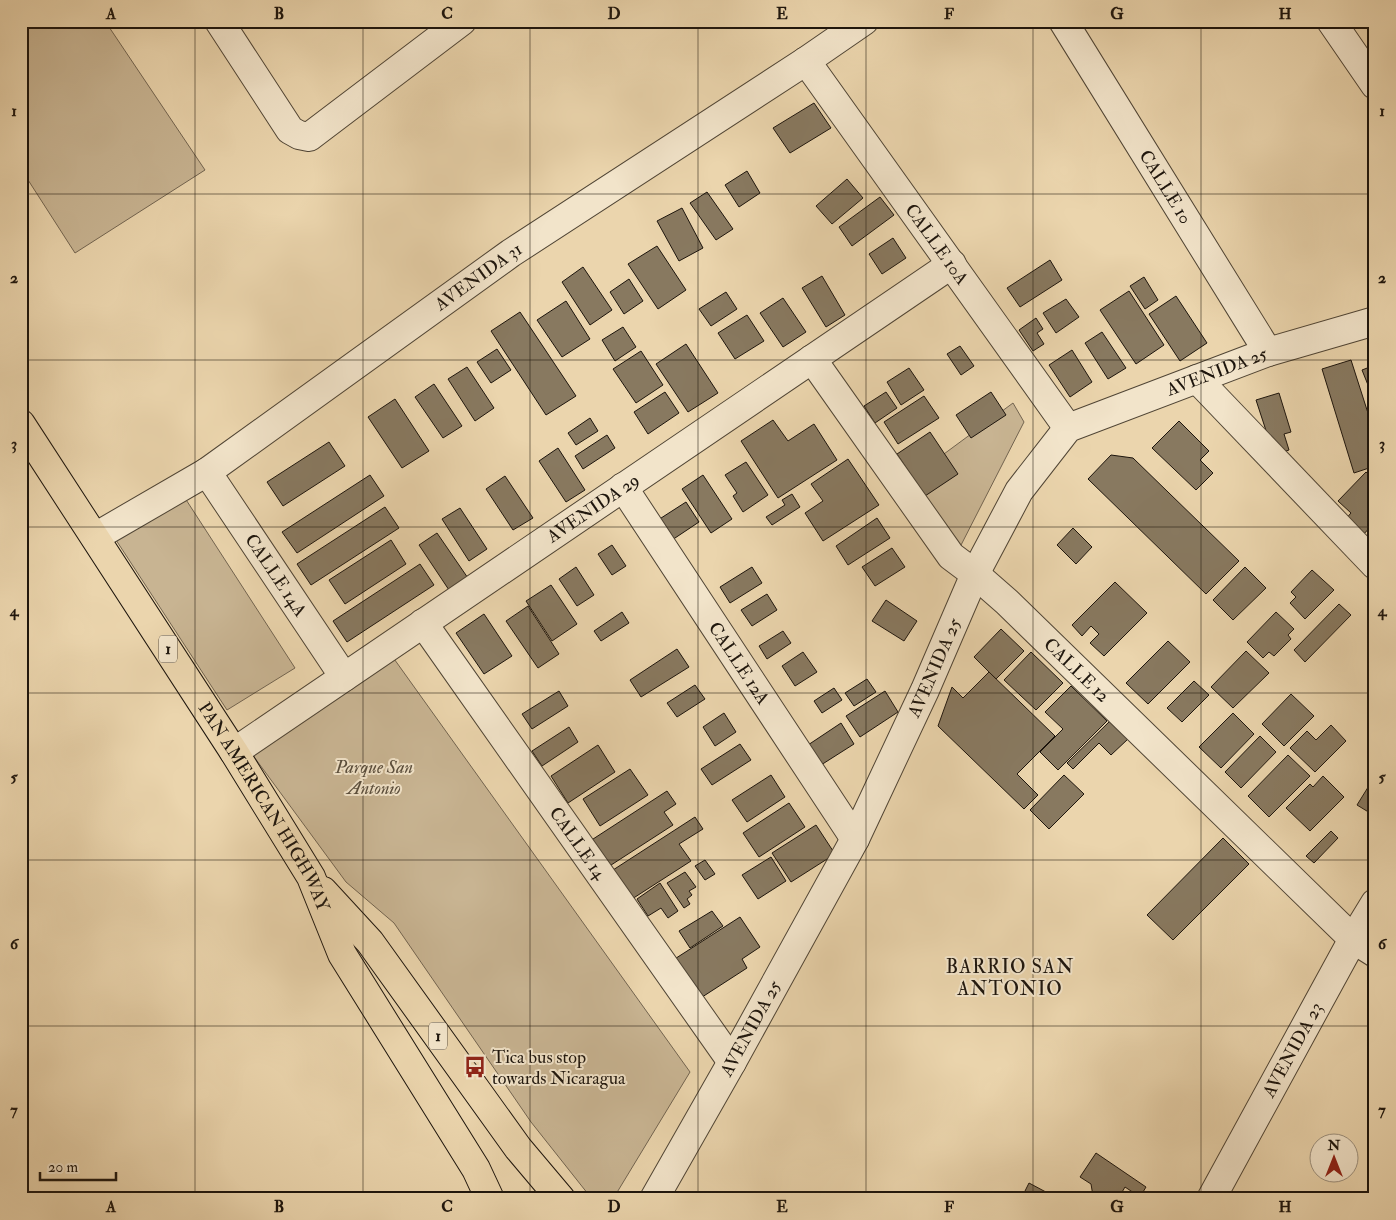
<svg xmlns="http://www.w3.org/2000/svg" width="1396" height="1220" viewBox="0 0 1396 1220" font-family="'IM FELL Double Pica',serif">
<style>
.green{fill:#c8b492;stroke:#726450}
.building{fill:#887960;stroke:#1d150d}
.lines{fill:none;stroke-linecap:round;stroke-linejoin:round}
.minor-casing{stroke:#504535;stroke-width:30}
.highway-casing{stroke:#1d150d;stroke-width:30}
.minor{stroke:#f2e4ca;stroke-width:28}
.highway{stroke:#ebd5ad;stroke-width:28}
.grid{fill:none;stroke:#1d150d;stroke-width:1;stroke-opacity:0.55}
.labels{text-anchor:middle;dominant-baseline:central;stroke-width:4;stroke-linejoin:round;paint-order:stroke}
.shield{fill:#f2e4ca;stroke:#5d5346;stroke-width:1}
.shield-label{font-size:16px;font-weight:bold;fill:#1d150d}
.street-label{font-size:18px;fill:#1d150d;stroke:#f2e4ca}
.park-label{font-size:18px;font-style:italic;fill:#594d3c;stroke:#f2e4ca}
.poi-label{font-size:18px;fill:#1d150d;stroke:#f2e4ca;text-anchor:start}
.neighbourhood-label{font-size:19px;letter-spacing:1px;fill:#1d150d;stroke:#f2e4ca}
.neatline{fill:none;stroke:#1d150d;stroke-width:2}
.grid-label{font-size:16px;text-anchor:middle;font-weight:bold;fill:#1d150d}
</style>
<rect width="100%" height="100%" fill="#ebd5ad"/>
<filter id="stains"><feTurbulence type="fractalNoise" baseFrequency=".004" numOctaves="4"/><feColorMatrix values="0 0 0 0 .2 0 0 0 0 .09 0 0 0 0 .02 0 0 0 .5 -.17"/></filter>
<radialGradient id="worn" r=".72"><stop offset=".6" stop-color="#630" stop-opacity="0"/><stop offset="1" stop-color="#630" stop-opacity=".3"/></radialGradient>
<path class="green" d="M21,21h84l100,149 -130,83 -54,-84z
M1013,403l11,19 -65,127 -53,-67z
M183,495l112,173 -68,42 -111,-170z
M392,656l298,416 -77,127h-21l-61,-77 -137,-199 -48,-41 -97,-132z"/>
<path class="building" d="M814,103l17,25 -41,25 -17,-25z
M747,171l13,22 -21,14 -14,-22z
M847,179l16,19 -31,26 -16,-18z
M707,192l26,37 -17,11 -26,-37z
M880,197l14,18 -42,31 -13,-19z
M682,208l21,40 -24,13 -22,-40z
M893,238l13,20 -24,16 -13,-20z
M657,246l29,44 -28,19 -30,-45z
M1050,260l12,20 -42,27 -13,-19z
M583,267l29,43 -22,15 -28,-43z
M822,276l23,39 -19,12 -24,-39z
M1144,277l14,23 -13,9 -15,-23z
M629,279l14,22 -19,13 -14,-22z
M1129,291l35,54 -28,19 -36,-54z
M726,292l11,17 -26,17 -12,-17z
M1176,296l31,47 -27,18 -31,-47z
M783,298l23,34 -23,15 -23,-34z
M1066,299l13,18 -23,16 -13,-20z
M566,301l24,38 -28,18 -25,-37z
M520,312l56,84 -30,19 -55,-84z
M747,315l17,26 -29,18 -17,-26z
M1036,318l7,11 -6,4 7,11 -11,7 -14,-21z
M623,327l13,20 -21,14 -13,-21z
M1102,332l24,36 -18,11 -23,-36z
M686,344l32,49 -30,19 -32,-48z
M960,346l14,20 -13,9 -14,-21z
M497,349l14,21 -20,13 -14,-21z
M1072,350l20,32 -22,15 -21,-32z
M641,351l22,34 -27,18 -23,-34z
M1351,360l24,75v31l-21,7 -32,-104z
M1375,365v17l-7,3 -6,-15z
M467,367l27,41 -19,13 -27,-42z
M909,368l15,22 -23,15 -14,-23z
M434,384l28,42 -19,12 -28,-41z
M665,392l14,21 -31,21 -14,-22z
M886,392l11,16 -22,15 -11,-17z
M991,392l15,23 -35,23 -15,-23z
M1279,393l12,39 -7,2 5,16 -15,5 -18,-55z
M924,396l15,22 -41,26 -14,-22z
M395,399l34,52 -27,17 -34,-51z
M590,418l8,13 -22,14 -8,-12z
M773,420l15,21 26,-17 23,36 -59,38 -37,-57z
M1179,421l30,30 -9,9 13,13 -17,17 -44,-42z
M930,432l28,42 -33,22 -28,-42z
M607,435l8,13 -32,21 -8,-13z
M329,442l16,24 -62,40 -16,-24z
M558,448l27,42 -19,12 -27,-41z
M1111,455l22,3 106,103 -33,33 -118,-115z
M848,459l31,46 -56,36 -18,-28 18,-12 -12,-17z
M746,462l22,33 -25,17 -10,-16 4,-3 -12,-18z
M1366,472l9,8v42l-14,15 -17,-16 7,-8 -13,-12z
M370,475l14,21 -87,57 -15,-21z
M703,475l29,44 -21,14 -29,-44z
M505,476l28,42 -20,12 -27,-41z
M792,494l8,13 -28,18 -6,-8 19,-12 -3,-5z
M686,502l13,20 -27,18 -14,-20z
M385,507l14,21 -88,57 -14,-21z
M460,508l27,41 -18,12 -27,-42z
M877,518l13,20 -42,27 -12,-19z
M1073,528l19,19 -16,17 -19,-19z
M437,533l33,48 -19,12 -32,-48z
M391,540l15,24 -61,40 -16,-24z
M612,545l14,21 -14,9 -14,-21z
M892,548l13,19 -30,19 -13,-19z
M420,564l14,21 -87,57 -14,-21z
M576,567l18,28 -17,11 -18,-27z
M752,567l10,16 -32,20 -10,-16z
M1245,567l21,21 -33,32 -20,-20z
M1312,570l22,20 -29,29 -15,-16 6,-6 -5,-5z
M1115,582l32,31 -43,43 -14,-13 9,-9 -8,-8 -9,10 -10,-11z
M551,585l26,39 -25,17 -26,-40z
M767,594l10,16 -25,16 -11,-16z
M886,600l31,21 -13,20 -32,-20z
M1339,604l12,11 -46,47 -11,-12z
M528,606l31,48 -21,14 -32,-47z
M622,612l7,11 -28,18 -7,-10z
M1276,612l18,17 -6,6 3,4 -17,17 -5,-4 -6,6 -16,-16z
M484,614l28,42 -28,18 -28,-41z
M1001,629l23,22 -28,28 -22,-22z
M783,631l8,12 -24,16 -8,-13z
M1168,641l22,21 -42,42 -22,-21z
M677,649l12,18 -48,30 -11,-17z
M1246,651l23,22 -36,35 -22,-21z
M803,652l14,20 -22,14 -13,-20z
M1031,652l32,31 -27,27 -32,-30z
M989,672l66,64 -38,38 21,21 -14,14 -86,-83 14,-39 11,11z
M867,679l9,13 -22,14 -9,-13z
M1194,681l15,14 -27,27 -15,-14z
M695,685l10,14 -28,18 -10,-14z
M1071,686l36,35 -49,49 -18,-18 23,-23 -18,-17z
M834,688l8,12 -20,13 -8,-12z
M559,691l9,15 -36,23 -10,-15z
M885,691l13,21 -38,25 -14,-21z
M1291,694l23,22 -30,30 -22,-22z
M724,713l12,19 -21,14 -12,-19z
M1233,713l21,21 -33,34 -22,-21z
M1110,721l18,18 -17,16 -12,-12 -26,26 -6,-6z
M841,723l13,21 -33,21 -13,-20z
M1331,725l15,16 -31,31 -25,-24 17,-17 9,9z
M569,727l9,15 -36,24 -10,-15z
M1260,736l16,16 -35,36 -16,-16z
M740,744l11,16 -39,25 -11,-16z
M598,745l17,27 -47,31 -17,-27z
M1288,755l22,21 -41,41 -21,-21z
M630,769l18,26 -48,31 -17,-27z
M771,775l14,22 -38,25 -15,-22z
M1064,775l20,19 -35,35 -19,-19z
M1323,776l21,21 -34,34 -24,-23 24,-24 3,3z
M1375,776v40l-18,-11z
M667,791l9,13 -12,8 9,13 -65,42 -18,-26z
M789,803l16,24 -46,30 -16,-24z
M695,817l8,12 -24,15 12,17 -59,38 -19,-29z
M816,825l19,29 -44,28 -19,-29z
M1331,831l7,7 -24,25 -8,-7z
M1223,838l26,26 -76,76 -26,-25z
M771,857l15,24 -28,18 -16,-24z
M705,860l10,14 -10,6 -10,-14z
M685,872l11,15 -7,4 3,4 -5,4 3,5 -6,4 -17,-25z
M660,883l18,28 -10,7 -7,-10 -13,8 -11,-17z
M712,911l11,15 -33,22 -11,-17z
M740,917l20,30 -18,12 5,9 -51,33 -26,-39z
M1096,1153l50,34 -6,10 -15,-10 -7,12h-9l-7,-5 -9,2 -2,-12 -11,-7z
M1029,1183l30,16h-38z"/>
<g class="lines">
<g class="minor-casing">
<g id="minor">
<path d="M219,21l71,109 9,5 10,2 153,-116"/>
<path id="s1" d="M1063,21l205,331"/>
<path d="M1331,21l44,64"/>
<path id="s2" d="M806,61l262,367"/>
<path id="s3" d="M812,359l139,197 24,18 32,28 346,337 22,14"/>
<path d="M1197,379l178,186"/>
<path id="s4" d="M207,472l137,205"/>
<path id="s5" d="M623,487l232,352"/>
<path id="s6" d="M95,537l112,-65 304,-219 295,-192 58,-40"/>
<path id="s7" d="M423,623l309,439"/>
<path id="s8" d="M234,752l718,-488"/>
<path id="s9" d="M654,1199l78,-137 123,-223 70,-149 50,-116 44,-83 49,-63 200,-76 107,-31"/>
<path id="s10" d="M1211,1199l142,-260 22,-36"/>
</g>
</g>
<g class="highway-casing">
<g id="highway">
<path id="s11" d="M21,424l213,328 77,125 31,77 134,215 14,30"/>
<path d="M323,891l47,51 148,206 43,51"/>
</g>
</g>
<use href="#minor" class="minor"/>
<use href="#highway" class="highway"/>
</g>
<path class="grid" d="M195,21v1178M363,21v1178M530,21v1178M698,21v1178M866,21v1178M1033,21v1178M1201,21v1178M21,194h1354M21,360h1354M21,527h1354M21,693h1354M21,860h1354M21,1026h1354"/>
<defs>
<g id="bus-bare" transform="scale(1.725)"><path d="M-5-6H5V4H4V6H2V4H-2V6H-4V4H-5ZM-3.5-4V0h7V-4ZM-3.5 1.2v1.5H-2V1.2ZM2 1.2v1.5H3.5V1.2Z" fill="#8f2418" stroke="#f2e4ca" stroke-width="2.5" paint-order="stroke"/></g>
</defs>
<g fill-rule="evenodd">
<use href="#bus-bare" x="475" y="1067"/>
</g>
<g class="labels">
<g class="shield">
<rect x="159" y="635.5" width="18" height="27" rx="4"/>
<rect x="429" y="1022.5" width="18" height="27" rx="4"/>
</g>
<g class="shield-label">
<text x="168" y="649">1</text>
<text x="438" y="1036">1</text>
</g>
<g class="street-label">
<text stroke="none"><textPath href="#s1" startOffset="195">CALLE 10</textPath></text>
<text stroke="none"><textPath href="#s2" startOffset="225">CALLE 10A</textPath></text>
<text stroke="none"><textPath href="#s6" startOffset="464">AVENIDA 31</textPath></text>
<text stroke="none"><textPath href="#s9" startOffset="1036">AVENIDA 25</textPath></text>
<text stroke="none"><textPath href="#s8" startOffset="434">AVENIDA 29</textPath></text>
<text stroke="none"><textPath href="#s4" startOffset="124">CALLE 14A</textPath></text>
<text stroke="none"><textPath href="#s5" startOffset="211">CALLE 12A</textPath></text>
<text stroke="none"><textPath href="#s9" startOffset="601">AVENIDA 25</textPath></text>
<text stroke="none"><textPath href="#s3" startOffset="411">CALLE 12</textPath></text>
<text stroke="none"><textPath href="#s11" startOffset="454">PAN AMERICAN HIGHWAY</textPath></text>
<text stroke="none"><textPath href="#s7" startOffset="269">CALLE 14</textPath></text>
<text stroke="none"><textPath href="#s9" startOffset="196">AVENIDA 25</textPath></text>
<text stroke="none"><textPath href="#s10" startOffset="170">AVENIDA 23</textPath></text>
</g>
<g class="park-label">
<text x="374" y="767">Parque San<tspan x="374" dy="21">Antonio</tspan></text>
</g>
<g class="poi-label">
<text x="492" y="1057">Tica bus stop<tspan x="492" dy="21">towards Nicaragua</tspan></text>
</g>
<g class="neighbourhood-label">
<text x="1010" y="967">BARRIO SAN<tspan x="1010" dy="22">ANTONIO</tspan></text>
</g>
</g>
<rect width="1396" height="1220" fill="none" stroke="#ebd5ad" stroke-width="55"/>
<g transform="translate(1334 1158)"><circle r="24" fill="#f2e4ca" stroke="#9d917e"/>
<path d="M0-4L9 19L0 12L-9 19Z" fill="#8f2418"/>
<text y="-8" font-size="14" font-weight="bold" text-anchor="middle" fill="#1d150d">N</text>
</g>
<path d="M40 1172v8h76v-8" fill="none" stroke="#1d150d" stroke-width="2.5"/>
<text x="48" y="1172" font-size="15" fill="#1d150d" stroke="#f2e4ca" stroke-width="4" paint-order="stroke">20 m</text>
<rect x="28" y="28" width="1340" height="1164" class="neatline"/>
<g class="grid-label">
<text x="111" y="19">A</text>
<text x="279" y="19">B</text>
<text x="447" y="19">C</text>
<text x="614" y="19">D</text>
<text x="782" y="19">E</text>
<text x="949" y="19">F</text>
<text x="1117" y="19">G</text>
<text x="1285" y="19">H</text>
<text x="14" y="116">1</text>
<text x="1382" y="116">1</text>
<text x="14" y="283">2</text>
<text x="1382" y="283">2</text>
<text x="14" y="449">3</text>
<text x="1382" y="449">3</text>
<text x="14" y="616">4</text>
<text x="1382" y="616">4</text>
<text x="14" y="782">5</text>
<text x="1382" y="782">5</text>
<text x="14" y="949">6</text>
<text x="1382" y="949">6</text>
<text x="14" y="1115">7</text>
<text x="1382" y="1115">7</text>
<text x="111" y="1212">A</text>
<text x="279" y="1212">B</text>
<text x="447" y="1212">C</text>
<text x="614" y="1212">D</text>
<text x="782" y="1212">E</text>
<text x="949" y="1212">F</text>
<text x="1117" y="1212">G</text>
<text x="1285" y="1212">H</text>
</g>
<rect width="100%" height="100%" filter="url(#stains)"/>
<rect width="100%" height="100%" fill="url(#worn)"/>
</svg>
